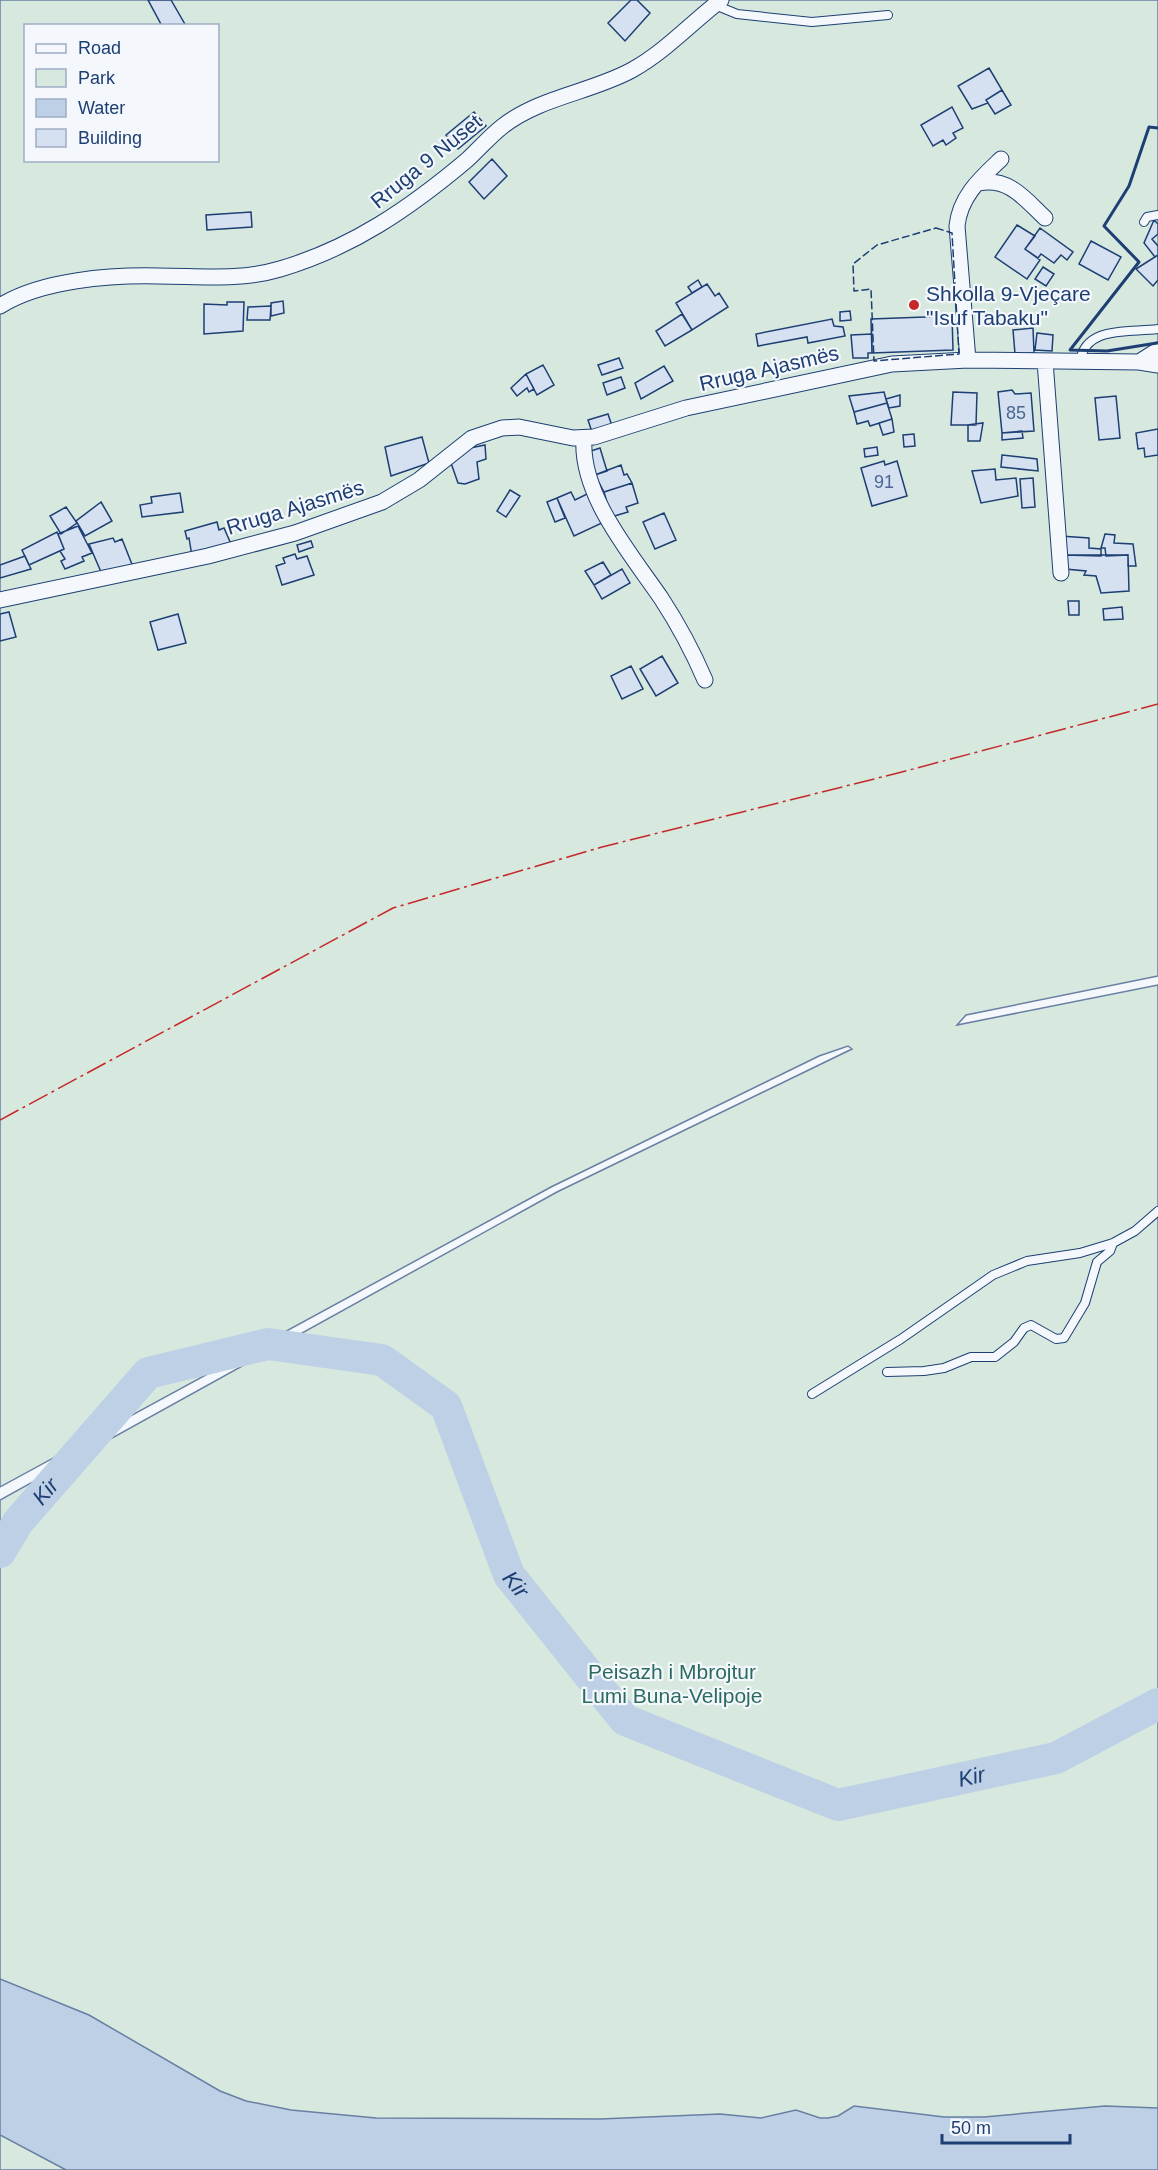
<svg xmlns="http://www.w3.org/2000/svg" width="1158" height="2170" viewBox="0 0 1158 2170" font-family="Arial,sans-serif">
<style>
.green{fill:#d7e8df;stroke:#687fa3;stroke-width:1.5;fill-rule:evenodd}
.water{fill:#bed0e5;stroke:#687fa3;stroke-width:1.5}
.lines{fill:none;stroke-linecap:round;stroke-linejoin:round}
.river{stroke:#bed0e5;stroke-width:32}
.building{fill:#d5e0f0;stroke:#1d3f73;stroke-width:1.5}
.lane-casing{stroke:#1d3f73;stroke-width:10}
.street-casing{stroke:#1d3f73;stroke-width:17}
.lane{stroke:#f4f7fb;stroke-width:8}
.street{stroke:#f4f7fb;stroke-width:15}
.fence{stroke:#1d3f73;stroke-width:1.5;stroke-dasharray:8 3;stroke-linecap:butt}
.wall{stroke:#1d3f73;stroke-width:3}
.power{stroke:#c62828;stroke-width:1.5;stroke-dasharray:21 4.5 3 4.5;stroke-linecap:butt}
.poi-dot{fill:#c62828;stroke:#f4f7fb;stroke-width:2}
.labels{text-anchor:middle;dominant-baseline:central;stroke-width:4.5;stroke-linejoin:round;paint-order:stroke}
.number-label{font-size:18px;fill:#4b6792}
.street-label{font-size:21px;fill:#1d3f73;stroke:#f4f7fb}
.poi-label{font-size:21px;fill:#1d3f73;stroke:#f4f7fb;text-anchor:start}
.park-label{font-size:21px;fill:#2c6c60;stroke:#f4f7fb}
.water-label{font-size:22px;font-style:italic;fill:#1d3f73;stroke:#f4f7fb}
</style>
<rect width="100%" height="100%" fill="#f4f7fb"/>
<path class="green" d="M0,0h1158v976l-192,39 -9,10 201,-40v1185h-1158v-670l557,-308 295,-143 -4,-3 -29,10 -268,131 -551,300zM26,26h192v134h-192z"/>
<path class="water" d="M0,1979l89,36 131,76 26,10 45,9 85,8 224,1 120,-5 41,4 35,-8 24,8h8l10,-2 16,-10 90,11h40l121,-11 53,2v62h-1092l-66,-35z"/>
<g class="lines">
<path class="river" id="s1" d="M0,1552l18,-30 130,-149 120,-29 114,16 64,46 63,169 116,145 213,85 218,-47 102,-54"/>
</g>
<path class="building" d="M148,0h23l15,26h-24z
M631,0h6l13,13 -25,28 -17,-18z
M989,68l13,22 -16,10 2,3 -16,6 -14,-23z
M1002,90l9,15 -16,9 -9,-14z
M952,107l11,21 -10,5 3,5 -10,7 -3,-5 -10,6 -12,-21z
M474,112l12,14 -28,23 -12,-14z
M492,159l15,17 -23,23 -15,-17z
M251,212l1,15 -45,3 -1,-15z
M1154,220l4,4v10l-6,5 6,7v9l-3,2 -11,-14z
M1017,225l18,11 -10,13 15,11 -13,19 -32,-22z
M1040,228l33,24 -6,8 -6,-5 -7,8 -13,-9 -3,4 -13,-9z
M1091,241l30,16 -13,23 -29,-16z
M1158,255v25l-5,6 -17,-17z
M1043,267l11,7 -8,12 -11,-7z
M698,280l4,7 -10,6 -4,-6z
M707,284l8,12 4,-3 9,14 -36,23 -16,-27z
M283,301l1,12 -13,3v-13z
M227,302h17l-1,29 -39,3v-30l23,1z
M271,306l-1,14h-23l1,-13z
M850,311l1,9 -11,1v-9z
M682,314l10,16 -27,16 -9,-15z
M952,316l1,34 -81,3 -1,-34z
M832,319l2,7 9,1 2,9 -37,7 -1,-6 -49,9 -2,-12z
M1033,328l1,25 -19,1 -2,-24z
M1037,333l16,2 -1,16 -17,-1z
M872,334v19h-4v5h-15l-2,-23z
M619,358l4,10 -21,7 -4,-10z
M543,365l11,20 -17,10 -11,-21z
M664,366l9,15 -32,18 -6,-16z
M526,374l8,15 -5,3 -2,-4 -10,8 -6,-8z
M621,377l4,11 -18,7 -4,-12z
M1012,390l3,4 16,-1 3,38 -32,2 -4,-41z
M884,392l3,11 -33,9 -5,-16z
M953,392l24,1 -1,32h-25z
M900,395v11l-11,2 -3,-9z
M1116,396l4,42 -21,2 -4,-42z
M887,403l5,16 -22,7 -2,-5 -11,3 -3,-12z
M608,414l4,12 -20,6 -4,-12z
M892,419l2,13 -11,3 -4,-12z
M983,423l-3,18h-12v-16z
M1158,429v26l-13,2 -1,-9 -6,1 -2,-16z
M1022,431l1,7 -21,2v-7z
M914,434l1,12 -11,1 -1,-12z
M422,437l7,26 -38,13 -6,-29z
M485,445l1,14 -9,3 2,17 -14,5 -7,-1 -7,-20 19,-15z
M877,447l1,8 -13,2 -1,-8z
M600,448l7,23 -12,4 -7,-23z
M1002,455l35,4 1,12 -37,-4z
M884,461l1,4 12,-4 10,35 -35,10 -11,-38z
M621,465l3,10 3,-1 5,9 -28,9 -9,-17z
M995,469l1,11 20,-2 2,18 -37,7 -9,-32z
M1033,478l2,29 -13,1 -2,-29z
M632,483l6,20 -12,4 2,5 -17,5 -7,-25z
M510,490l10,6 -14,21 -9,-6z
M571,492l4,8 14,-7 13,30 -28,13 -17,-38z
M180,493l3,19 -41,5 -2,-12 12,-2 -1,-6z
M557,498l8,20 -10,4 -8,-20z
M101,502l11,19 -27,15 -9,-15z
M66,507l11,16 -16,11 -11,-18z
M664,513l12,27 -21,9 -12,-27z
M217,522l2,8 5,-2 7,16 -39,12 -3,-18 -2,1 -2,-8z
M78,526l14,27 -10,4 2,4 -19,8 -4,-8 4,-2 -5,-8 4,-2 -6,-15z
M57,532l7,17 -35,16 -7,-15z
M1105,534l10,1 -1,8 19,1 3,22h-8v-11l-22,1 -1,-8h-4z
M1060,536l29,2v10l12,1v7l-36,-1z
M113,538l2,4 7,-3 11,28 -32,5 -12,-28z
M311,541l2,6 -14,5 -2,-7z
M295,554l2,5 10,-3 7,19 -32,10 -6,-19 9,-3 -2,-5z
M1065,555h63l1,36 -28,2 -5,-17 -12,-1 2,-4 -21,-2z
M25,556l6,13 -31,9v-13z
M603,562l8,13 -17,10 -9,-14z
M622,569l8,14 -28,16 -8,-14z
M1068,601h11v14h-10z
M1122,607l1,12 -19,1 -1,-11z
M9,612l7,25 -16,4v-27z
M178,614l8,29 -28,7 -8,-28z
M662,656l16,27 -22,13 -16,-27z
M631,666l12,23 -21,10 -11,-23z"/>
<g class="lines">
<g class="lane-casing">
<path id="lane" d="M715,5l22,9 75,8 76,-7
M1144,222l3,-5 11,-2
M1080,362c5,-37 50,-29 78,-33
M887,1372l37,-1 20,-3 27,-11h24l19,-15 10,-14 7,-3 25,14 8,-1 21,-35 12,-41 13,-11 3,-8
M812,1394l89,-55 92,-64 34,-14 53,-8 33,-10 22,-12 23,-20"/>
</g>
<g class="street-casing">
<path id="street" d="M979,183c30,-6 46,16 66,35
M0,306c41,-26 110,-31 158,-30 42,0 82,5 122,-7 72,-21 130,-61 187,-109 12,-11 23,-24 36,-34 37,-29 89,-34 129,-56 34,-19 59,-47 89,-70
M968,360l-11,-134c3,-30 24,-48 44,-67
M1045,361l16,212
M1139,362l19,-12
M584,438c-4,57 47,116 77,160 17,26 32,54 44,82
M0,600l208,-44 87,-23 87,-31 37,-22 53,-42 30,-10 17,-1 54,11 21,-1 92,-29 206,-44 76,-4 171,2 19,3"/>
</g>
<use href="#lane" class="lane"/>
<use href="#street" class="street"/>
<path class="fence" d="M936,228l16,5 7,121 -85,7 -3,-72 -17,2 -1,-27 24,-19z"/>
<path class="wall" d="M1157,343l-50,8 -37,-1 69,-88 -35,-36 25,-40 20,-59 9,1"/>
<path class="power" d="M0,1120l393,-212 209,-61 296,-74 260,-69"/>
</g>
<circle class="poi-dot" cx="914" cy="305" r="6"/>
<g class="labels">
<g class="number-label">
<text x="1016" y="413">85</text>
<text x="884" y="482">91</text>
</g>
<g class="street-label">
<text transform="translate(426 161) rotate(-39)">Rruga 9 Nuset</text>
<text transform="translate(769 368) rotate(-13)">Rruga Ajasmës</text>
<text transform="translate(295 507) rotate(-17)">Rruga Ajasmës</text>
</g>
<g class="poi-label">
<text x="926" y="293">Shkolla 9-Vjeçare<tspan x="926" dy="24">"Isuf Tabaku"</tspan></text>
</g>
<g class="park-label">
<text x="672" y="1671">Peisazh i Mbrojtur<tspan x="672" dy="24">Lumi Buna-Velipoje</tspan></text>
</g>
<g class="water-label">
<text stroke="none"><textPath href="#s1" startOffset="76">Kir</textPath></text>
<text stroke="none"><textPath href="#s1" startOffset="742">Kir</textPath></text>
<text stroke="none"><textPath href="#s1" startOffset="1282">Kir</textPath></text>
</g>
</g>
<rect x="24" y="24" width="195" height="138" fill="#f4f7fb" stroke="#9eadc5" stroke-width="1.5"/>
<rect x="36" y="44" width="30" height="9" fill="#f4f7fb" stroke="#9eadc5" stroke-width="1.5"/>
<text x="78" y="54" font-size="18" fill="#1d3f73">Road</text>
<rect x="36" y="69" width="30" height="18" fill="#d7e8df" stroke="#9eadc5" stroke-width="1.5"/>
<text x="78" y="84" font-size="18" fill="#1d3f73">Park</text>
<rect x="36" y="99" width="30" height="18" fill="#bed0e5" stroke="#9eadc5" stroke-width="1.5"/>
<text x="78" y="114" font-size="18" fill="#1d3f73">Water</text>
<rect x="36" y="129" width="30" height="18" fill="#d5e0f0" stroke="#9eadc5" stroke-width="1.5"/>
<text x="78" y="144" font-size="18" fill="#1d3f73">Building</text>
<path d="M942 2134v9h128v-9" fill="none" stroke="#1d3f73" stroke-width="3"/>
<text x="951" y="2134" font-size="18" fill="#1d3f73" stroke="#f4f7fb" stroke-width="4.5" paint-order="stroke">50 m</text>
</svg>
